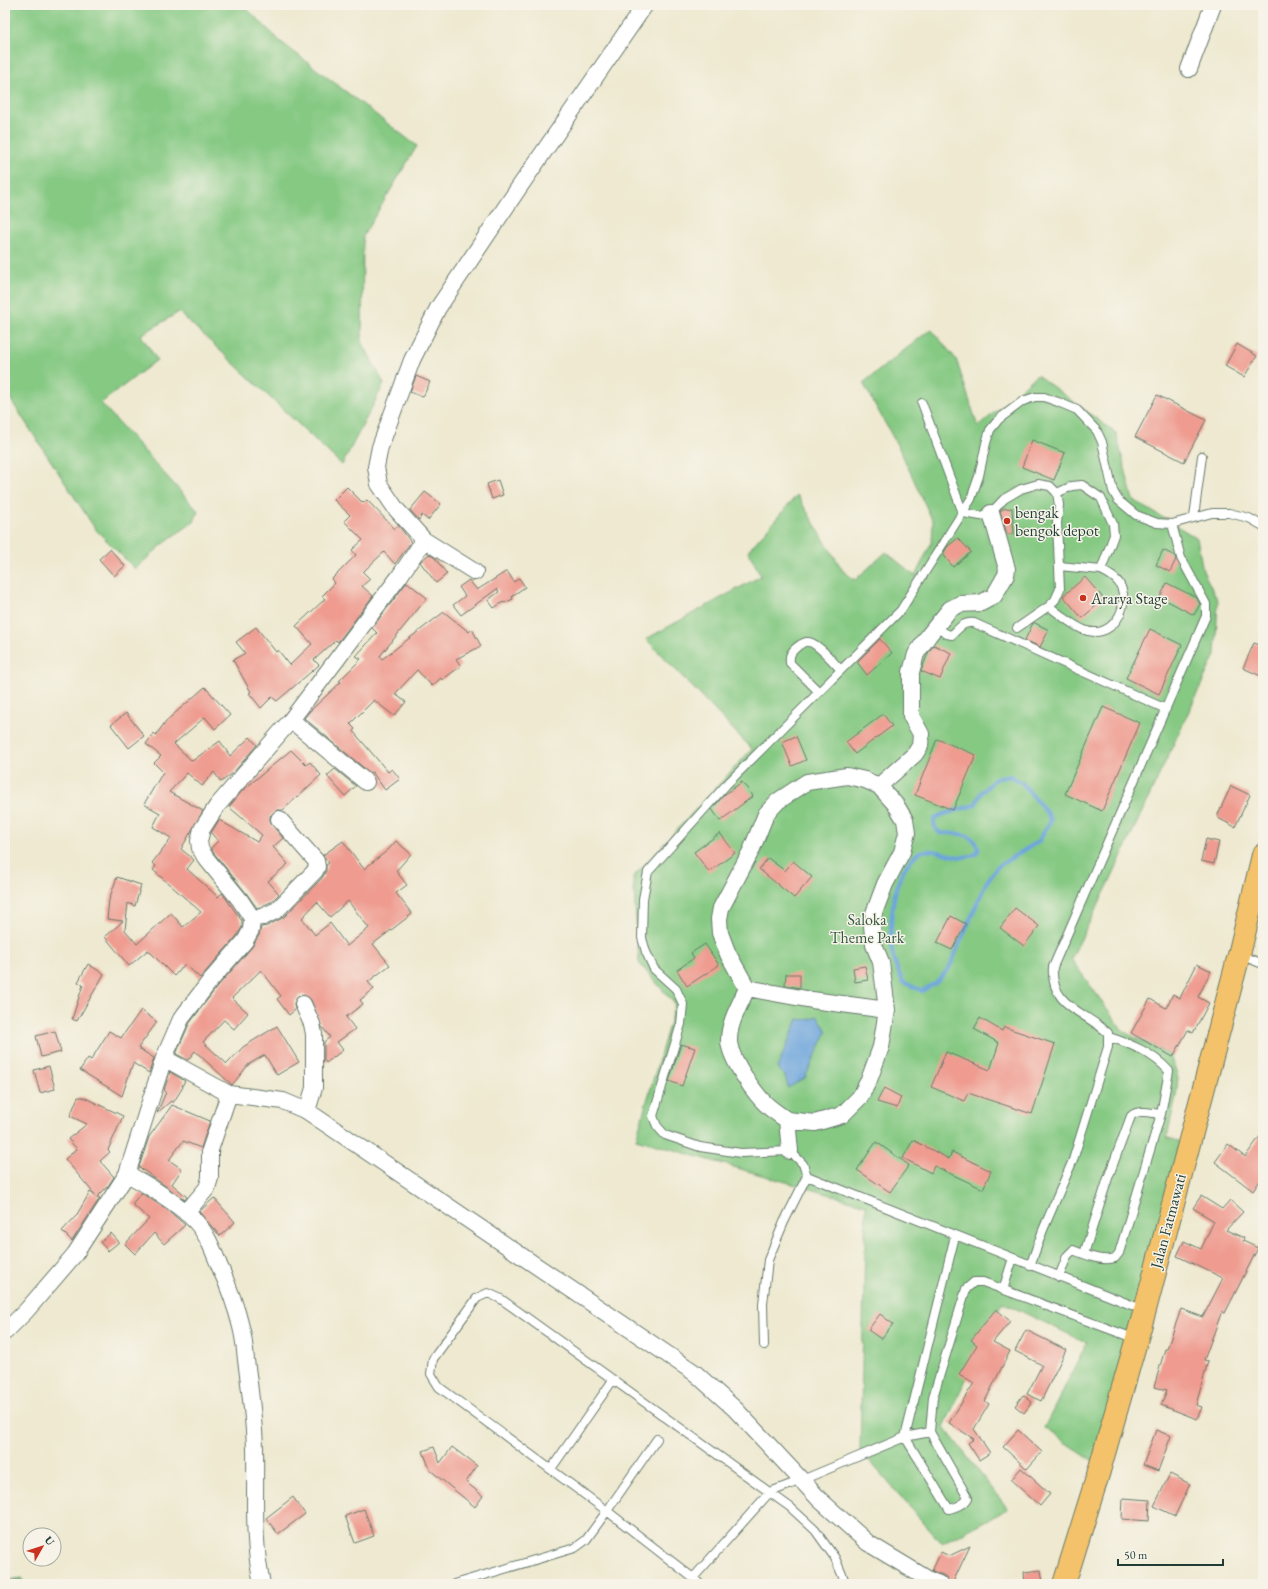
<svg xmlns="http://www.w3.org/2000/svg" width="1268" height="1589" viewBox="0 0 1268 1589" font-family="'EB Garamond',serif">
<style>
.green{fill:#85c983;stroke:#52835c}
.forest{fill:#6cad71;stroke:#467552}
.water{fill:#6da5dc;stroke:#467188}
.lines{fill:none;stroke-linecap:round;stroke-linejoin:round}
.stream{stroke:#6da5dc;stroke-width:4}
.building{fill:#ef9b90;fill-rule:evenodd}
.lane-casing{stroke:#67796b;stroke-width:10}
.street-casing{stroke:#67796b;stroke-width:18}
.highway-casing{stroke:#67796b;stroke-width:24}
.lane{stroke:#fff;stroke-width:8}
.street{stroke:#fff;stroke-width:16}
.highway{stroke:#f4c26a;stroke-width:22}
.poi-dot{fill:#c8321e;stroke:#f7f3e8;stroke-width:1.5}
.labels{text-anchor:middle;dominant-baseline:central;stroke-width:3;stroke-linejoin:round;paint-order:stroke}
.poi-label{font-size:16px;fill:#1f3d34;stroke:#f7f3e8;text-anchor:start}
.park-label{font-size:16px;fill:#335944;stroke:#f7f3e8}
.street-label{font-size:16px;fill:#1f3d34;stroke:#f7f3e8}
</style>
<rect width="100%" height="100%" fill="#f7f3e8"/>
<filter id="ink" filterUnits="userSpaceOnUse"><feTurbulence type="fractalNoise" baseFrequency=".025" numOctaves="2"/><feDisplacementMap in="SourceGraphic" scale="8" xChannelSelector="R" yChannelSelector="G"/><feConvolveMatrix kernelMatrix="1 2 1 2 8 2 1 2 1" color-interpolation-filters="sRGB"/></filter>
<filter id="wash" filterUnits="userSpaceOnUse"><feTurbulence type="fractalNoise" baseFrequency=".012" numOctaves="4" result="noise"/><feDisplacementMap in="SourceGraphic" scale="16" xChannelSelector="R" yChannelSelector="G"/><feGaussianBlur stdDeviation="0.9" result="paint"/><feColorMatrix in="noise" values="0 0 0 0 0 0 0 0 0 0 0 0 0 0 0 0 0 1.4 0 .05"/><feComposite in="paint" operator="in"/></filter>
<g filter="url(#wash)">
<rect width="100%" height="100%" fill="#eee9d0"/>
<path class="green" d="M5,5h238l38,37 136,104 -54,90 -1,106 22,42 -42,81 -163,-153 -38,23 16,25 -56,43 97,108 -4,11 -24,16 -35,31 -39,-39 -91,-139z
M931,329l25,30 22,68 59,-52 79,58 17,67 64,38 6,33 15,30 -3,54 -107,230 -37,74 53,73 46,23 8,23 -2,18 -9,41 16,6 -86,321 -53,-36 43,-85 -85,-41 -58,125 64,82 -66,35 -82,-94 6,-245 -230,-66 39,-135 -36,-41 -6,-86 119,-128 -106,-110 115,-63 -13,-25 49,-56 46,76 12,9 31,-28 29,24 17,-34 1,-20 -32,-70 -38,-69z"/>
<path class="forest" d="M21,1578l4,6h-20v-3z"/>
<path class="water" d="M818,1016l9,15 -22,47 -17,10c-1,-9 -4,-14 -11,-20l21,-49c8,1 13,1 20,-3z"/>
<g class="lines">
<path class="stream" d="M1010,776l12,7 25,30 4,7 -12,21 -42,26 -11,16 -37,85 -13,15 -14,8 -19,-9c-4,-10 -10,-21 -11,-31 -3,-27 0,-74 21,-93 2,-2 4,-5 7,-6 18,-7 36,12 56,2l3,-6c-8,-17 -22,-14 -39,-15l-5,-5 -1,-8 7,-5 34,-10 6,-12 14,-14z"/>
</g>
<g id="blocks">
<path class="building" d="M1237,344l20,12 -13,21 -19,-11z
M416,376l14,6 -7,15 -13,-5z
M1157,395l49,25 -22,42 -49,-25z
M1032,440l33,13 -11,27 -32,-13z
M498,480l5,15 -11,4 -5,-15z
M347,487l16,16 4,-3 28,29 3,-4 13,17 -16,22 -11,-12 -21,20 7,7 -8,7 11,10 -35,46 -2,-2 -22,20 5,5 -42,36 -5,-4 -11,11 -12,-15 2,-1 -18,-32 12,-7 -9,-11 20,-15 20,25 2,-2 12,15 22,-21 -16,-18 29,-27 -3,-3 13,-13 -3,-4 24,-24 -4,-5 11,-10 -19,-19 6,-6 -16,-15z
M425,492l16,12 -13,16 -6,-5 -3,5 -9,-10z
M1012,508l2,26h-7l-7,-23 3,-2z
M958,538l13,14 -18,15 -10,-13 4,-7z
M110,549l15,17 -11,10 -15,-17z
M1163,550l12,6 1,3 -6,13 -14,-7z
M429,554l6,4 12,16 -11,9 -16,-21z
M507,571l7,11 5,-4 6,9 -13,9 1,3 -9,4 -1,-1 -9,6 -6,-8 11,-8 -2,-3 -36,26 -8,-10 12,-9 -6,-9 10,-7 8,10z
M1085,577l19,22 -22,19 -19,-22z
M407,582l20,16 -47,58 2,3 62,-47 25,20 3,-3 9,17 -25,13 5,7 -19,14 -1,-2 -9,8 -15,-16 -22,24 11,8 -12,14 -20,-16 -24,24 5,5 -2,2 35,41 4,-3 8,10 -15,11 -13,-18 -2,1 -66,-55 6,-7 31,-29 -2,-1 22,-22 -5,-3 21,-23 -5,-5z
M1167,583l30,15 3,6 -6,11 -34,-18z
M1033,623h2l14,7 -9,17 -15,-7z
M1150,629l32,16 -23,49 -33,-16z
M880,639l12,14 -25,22 -10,-13z
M1254,643l9,3v31l-20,-9z
M934,645l17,8 -11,26 -19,-8 8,-20z
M205,687l25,28 -15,14 -10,-12 -31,27 18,17 28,-20 10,15 20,-19 7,8 -24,28 -12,9 -7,-10 -12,14 -15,-13 -18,19 34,19 -22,38 13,11 -7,9 31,28 4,-4 20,28v6l-5,9 -37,42 -15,-14 -11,12 -26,-26 -19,16 -24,-29 18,-16 -16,-2 2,-19 8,-23 24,8 -6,21 -7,-3 -3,27 12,14 34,-31 12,14 18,-15 -48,-42 3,-4 -4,-3 19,-25 -18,-11 7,-14 -16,-9 19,-32 -9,-9 7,-7 -15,-12 8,-11 2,2 10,-14z
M1103,707l37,16 -38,88 -37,-17z
M126,713l18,23 -15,12 -18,-23z
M883,714l9,12 -37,28 -9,-12z
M796,736l10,24 -14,6 -10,-24z
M937,739l39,16 -23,55 -38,-15z
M291,750l15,15 4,-3 11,13 -38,35h-6l-7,6v4l2,5 11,13 -10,9 15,17 -20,17 11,13 -8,8 -14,6 -10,-14 -34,-42 -2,-4 7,-7 -7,-8 8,-13 38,22 5,-7 -33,-28 13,-16z
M335,769l21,17 -11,10 -18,-20z
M742,782l11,14 -33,25 -8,-12 12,-14z
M1231,786l19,9 -15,32 -17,-9v-4z
M720,833l15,20 -26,19 -15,-20z
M1206,839l13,3 -5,22 -13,-3z
M343,841l21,28 24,-19 8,-9 15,13 -15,17 11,14 -11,8 16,21 -39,30 17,21 -22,17 6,7 -14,11 3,4 -17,13 9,12 -18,13 6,8 -17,13 -2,-3v-18l6,-5 -8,-10 -11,-27 -7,-5 -5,1 -5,7 1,7 -6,5 -12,-16 4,-3 -20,-26 -29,28 16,15 -14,16 -10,-9 -21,22 24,22 16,-17 34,-21 22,36 -22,13 -12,-20 -16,9 -17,21 -37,-34 -7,9 -12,-6 13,-30 28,-37 35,-40 7,-12 2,-8 6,-1 17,-9 38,-39 4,-7v-6l3,-2 -6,-8zM348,901l21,27 -22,18 -17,-23 -15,12 -13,-17 15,-16 13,15z
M768,858l17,13 8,-10 19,16 -18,21 -35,-29z
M1015,908l24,18 -15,20 -24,-18z
M951,916l15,8 -14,26 -15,-7z
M705,944l14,21 -32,21 -10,-16 17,-12 -3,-5z
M88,964l16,10 -27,47 -5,-2 11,-34 -5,-3z
M1197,964l14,7 -13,26 11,6 -16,30 -5,-3 -15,27 -42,-24 19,-34 16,9 7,-14 7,4z
M865,966l3,14 -13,2 -2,-14z
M786,974h14v14l-15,-3z
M141,1010l16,12 -19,26 16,10 -5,15 -16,-10 -11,33 -42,-26 8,-12 3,2 18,-29 12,7z
M980,1018l22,13 2,-4 51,17 -23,70 -64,-21 -4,8 -33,-14 15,-35 44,18 9,-27 -25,-14z
M55,1031l6,21 -20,5 -5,-21z
M681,1044l14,4 -13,38 -13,-5z
M49,1066l6,23 -15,4 -6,-23z
M170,1072l15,9 -3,5 1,1 -10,16 -2,-2 -14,12 9,-21 -2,-2z
M884,1088l17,9 -4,11 -20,-6z
M78,1097h5l40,19 -15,34 2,2 -10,9 14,16 -6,9 -11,11 3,1 -28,43 -10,-10 14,-15 14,-24 6,4 -31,-37 12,-10 -9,-10 19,-15 -17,-8z
M172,1105l38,16 -9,27 -18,-7 -14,19 13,9 -10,15 15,13 -2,3 -46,-33 10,-30z
M1263,1132v44l-10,15 -38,-29 13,-18 17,13z
M913,1140l36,19 3,-7 39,19 -8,18 -49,-23 -3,7 -28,-15z
M876,1142l33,23 -19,27 -33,-22z
M141,1193l27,17 17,15 -21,19 -10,-11 -19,21 -10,-10 24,-25 -17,-15z
M1201,1196l21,13 8,-9 13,12 -17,18 18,8 -1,3 15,7 -33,65 -3,-2 -18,49 4,1 -12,44 6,2 -5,12 -36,-14 6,-15 -13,-3 11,-38h2l14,-40 22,8 20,-39 -46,-22 7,-15 17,8 13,-28 -21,-13z
M214,1198l21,24 -15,14 -21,-24z
M111,1233l8,9 -11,9 -8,-9z
M996,1309l14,12 -17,21 17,9 -25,50 4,3 -15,25 16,24 -11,7 -11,-17 6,-4 -25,-16 25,-40 -15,-9 18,-29 -6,-5z
M880,1314l13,10 -12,15 -13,-9z
M1026,1330l40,20 -25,51 -14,-7 15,-29 -27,-14z
M1023,1395l9,7 -8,11 -9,-7z
M1018,1430l24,22 -15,17 -24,-22z
M1156,1430l15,6 -13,35 -15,-6z
M434,1447l6,16 12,-16 25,19 -11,16 17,14 -8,11 -45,-37 -7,-19z
M1021,1468l29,26 -10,12 -29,-26z
M1170,1474l20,10 -15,32 -21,-10z
M293,1497l12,17 -27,20 -12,-16z
M1123,1498l27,2 -1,21 -27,-2z
M364,1509l10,27 -19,7 -10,-27z
M970,1546l-18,38h-4l-1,-6 -4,-3 -11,-4 9,-19 8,4z
M1041,1570l2,12 -18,2 -1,-12z"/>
</g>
</g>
<g filter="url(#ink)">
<use href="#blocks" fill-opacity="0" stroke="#67796b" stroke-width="1"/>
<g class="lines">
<g class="lane-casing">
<path id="lane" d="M922,403l41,110 18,3 10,-3 13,-14 17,-10 17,-5 12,2 7,7 2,12 -2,18 3,66 -5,11 -6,6 -32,22
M1194,517l8,-61
M1059,566l42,4
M1049,606c10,8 22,18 33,23 29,14 51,-23 37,-46 -4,-6 -12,-10 -18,-13l13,-35 -1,-11 -12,-26 -19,-13 -10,1 -15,7
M935,627l12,7 5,1c7,-7 12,-14 22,-12l192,86
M819,692l-29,-29c-1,-8 1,-11 7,-16 3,-2 7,-6 11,-5 9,0 26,21 33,28
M1240,955l23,9
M955,1236l-50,201 44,72c8,-2 15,-4 19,-11l-38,-66 3,-35 33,-108 8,-7h9l153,57
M1084,1254l24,-76 23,-62c7,-7 20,-3 30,-2
M1030,1266l13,-36 30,-70 35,-113v-14c-24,-22 -58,-27 -55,-66l153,-351v-12l-25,-46 -9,-34
M1059,1277l8,-21 6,-6c13,5 29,12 42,8l4,-5 42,-139 8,-43c-16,-18 -38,-27 -60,-34
M1003,1290l10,-32
M1144,1310l-337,-134 -4,-12 -13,-13 -49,2 -41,-6 -35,-12 -8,-9 -4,-10 28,-92 2,-20 -7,-15 -22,-20 -8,-17 -4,-14 1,-39 5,-27 78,-87 175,-175 70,-111 8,-23 7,-33 4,-13 9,-11 24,-18 12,-4h9l14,5 19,8 20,21 5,11 11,49 5,9 18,15 21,8 15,1 40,-11h17l20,5 14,8
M764,1345l-1,-41 5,-44 16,-38 23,-46
M657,1439l-50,72 86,67 77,-86 32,-12 103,-43 25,-5
M551,1469l62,-89
M693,1578l7,6
M454,1584l121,-36 11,-8 21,-29 -168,-124 -8,-13 2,-15 44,-61 11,-5 13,6 289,208 25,23 20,28 11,26"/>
</g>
<g class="street-casing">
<path id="street" d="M1189,69l24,-64
M424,540l51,32
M291,720l75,62
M879,786l36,-32 5,-8 1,-12 -10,-18v-44l5,-18 13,-19 21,-26 10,-5 21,-1 13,-7 12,-21 1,-6 -16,-56
M252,918l11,-1 14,-7 38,-39 2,-4 -1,-6 -37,-42
M747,988l-19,-34 -8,-21 -1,-14 2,-11 30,-57 15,-37 12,-13 29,-19 40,-6 18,4 14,6 17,19 9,15 2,13 -5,19 -17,32 -11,29 -2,13 2,19 7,17 6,48 -6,37 -12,33 -9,17 -18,18 -27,8 -28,-3
M303,1004l9,20 2,10v54l-7,23
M164,1058l65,36 54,7 24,10 388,262 40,36 85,91 48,43 63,38 8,3
M790,1151l-3,-31c-6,-4 -12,-8 -18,-13 -13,-11 -40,-49 -40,-67 0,-18 11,-35 18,-52l65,12 75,10
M186,1213l21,-25 3,-10v-28l19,-56
M5,1332l21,-21 49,-57 52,-80
M262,1584c-10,-44 -6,-91 -7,-136 -1,-29 -5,-59 -9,-88 -1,-10 -2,-22 -5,-33 -5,-21 -13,-42 -22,-62 -6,-15 -12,-31 -23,-43 -13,-15 -51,-39 -69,-48l37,-116 17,-39 29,-38 35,-40 6,-11 1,-12 -12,-18 -35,-43 -5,-9 -1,-7 3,-12 15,-23 74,-86 108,-143 25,-37 -28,-31 -17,-25 -3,-17 4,-20 32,-87 26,-52 80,-119 127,-184"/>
</g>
<g class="highway-casing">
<path id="highway" d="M1064,1584l33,-106 48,-168 94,-355 24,-100"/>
</g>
<use href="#lane" class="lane"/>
<use href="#street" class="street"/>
<use href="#highway" class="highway"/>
</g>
</g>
<g class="poi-dot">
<circle cx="1007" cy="521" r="4"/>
<circle cx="1083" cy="598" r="4"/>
</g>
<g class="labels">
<g class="poi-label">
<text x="1015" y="512">bengak<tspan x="1015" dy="18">bengok depot</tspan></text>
<text x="1091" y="598">Ararya Stage</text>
</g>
<g class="park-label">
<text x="867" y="919">Saloka<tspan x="867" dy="18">Theme Park</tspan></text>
</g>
<g class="street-label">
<text transform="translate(1168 1221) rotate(-75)">Jalan Fatmawati</text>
</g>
</g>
<rect width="1268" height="1589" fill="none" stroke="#f7f3e8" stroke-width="20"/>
<g transform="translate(42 1547) rotate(51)"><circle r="19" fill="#f7f3e8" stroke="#a1aaa0"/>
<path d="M0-3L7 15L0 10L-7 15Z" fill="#c8321e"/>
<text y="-6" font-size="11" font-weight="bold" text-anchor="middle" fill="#1f3d34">U</text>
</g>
<path d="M1118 1559v6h105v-6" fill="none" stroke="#1f3d34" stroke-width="2"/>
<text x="1124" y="1559" font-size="12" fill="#1f3d34" stroke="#f7f3e8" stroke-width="3" paint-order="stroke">50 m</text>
</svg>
